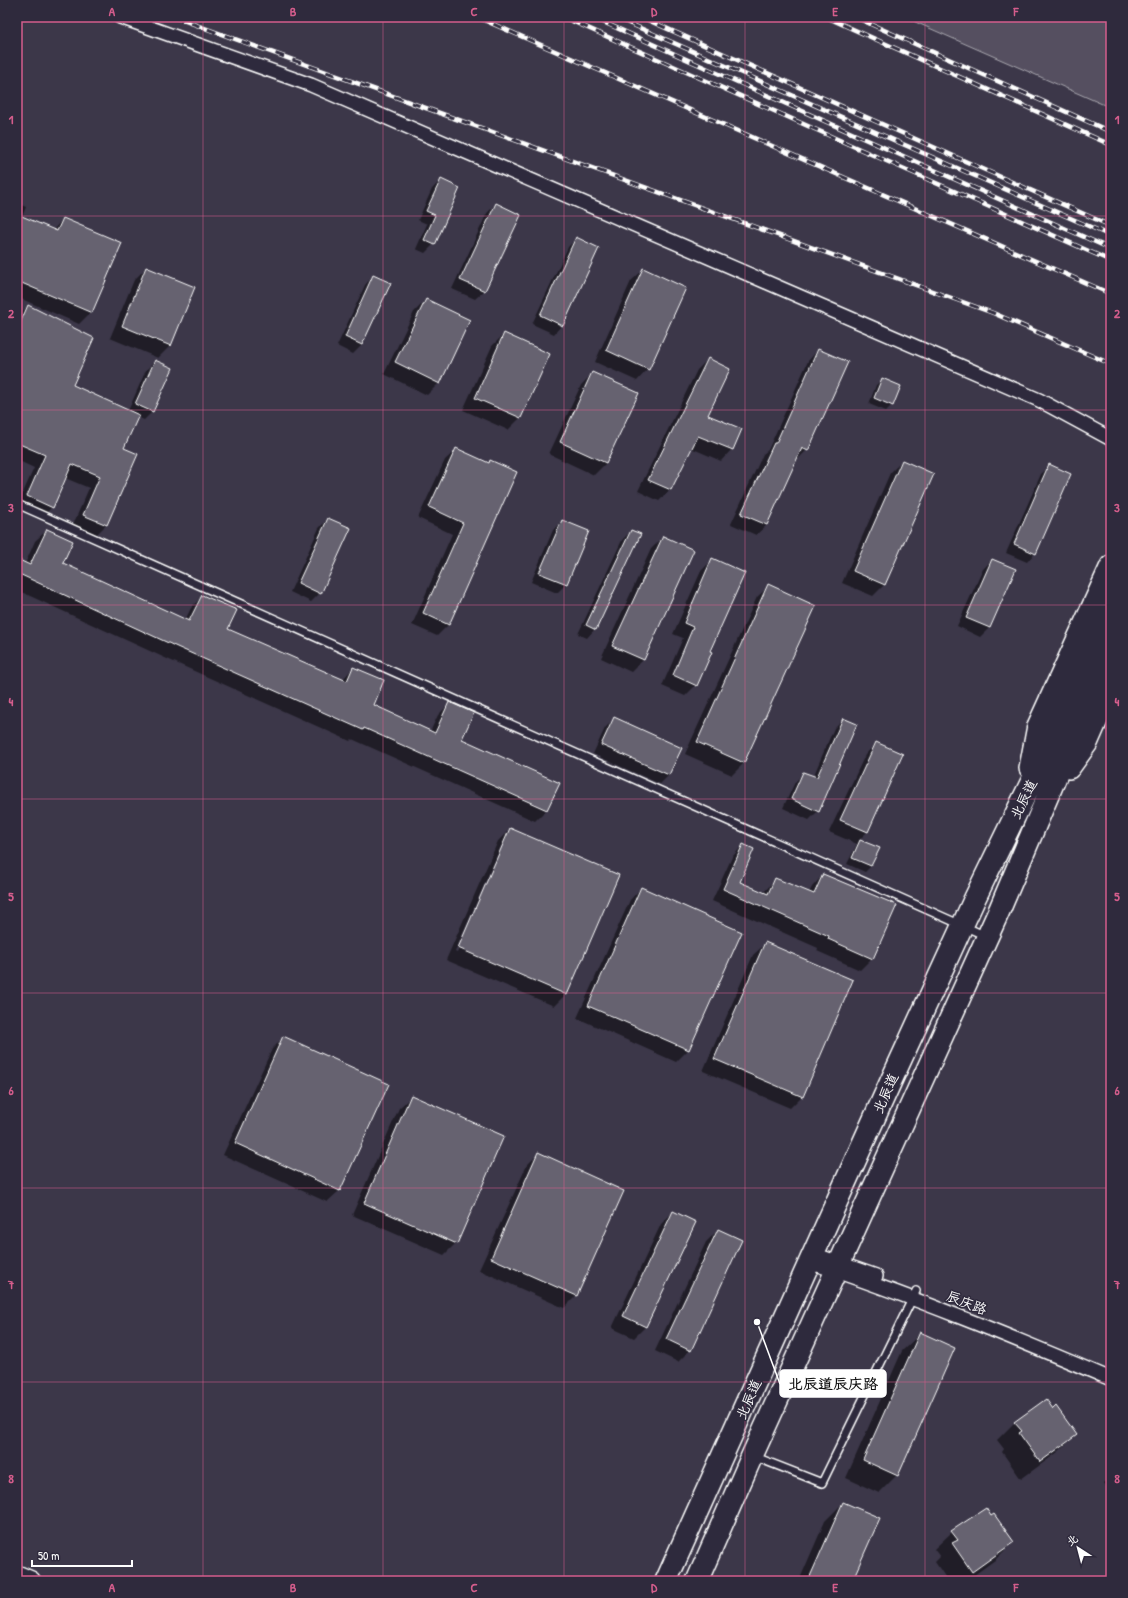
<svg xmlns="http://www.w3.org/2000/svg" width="1128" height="1598" viewBox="0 0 1128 1598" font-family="'Patrick Hand','LXGW WenKai TC',sans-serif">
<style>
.green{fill:#555060;stroke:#aaa8b0}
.shadow{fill:#0007;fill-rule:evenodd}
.building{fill:#666270;stroke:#fff}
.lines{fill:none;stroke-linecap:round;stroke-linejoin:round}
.service-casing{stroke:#fff;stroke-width:10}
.minor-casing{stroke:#fff;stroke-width:16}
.secondary-casing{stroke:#fff;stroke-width:22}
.primary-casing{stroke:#fff;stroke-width:24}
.service{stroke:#2f2a3d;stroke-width:7}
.minor{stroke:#2f2a3d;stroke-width:13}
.secondary{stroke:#2f2a3d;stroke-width:19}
.primary{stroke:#2f2a3d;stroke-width:21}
.rail-casing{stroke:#fff;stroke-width:4.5}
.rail{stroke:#2f2a3d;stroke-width:3;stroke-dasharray:9;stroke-linecap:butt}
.grid{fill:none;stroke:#d45d8c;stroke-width:1;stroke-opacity:0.55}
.labels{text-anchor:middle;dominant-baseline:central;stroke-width:3;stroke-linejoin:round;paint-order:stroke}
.street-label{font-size:14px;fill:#fff;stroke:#2f2a3d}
.leader{fill:none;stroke:#fff;stroke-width:1.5}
.callout-dot{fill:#fff;stroke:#2f2a3d;stroke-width:1.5}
.callout{fill:#fff;stroke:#fff;stroke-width:1.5}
.callout-label{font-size:15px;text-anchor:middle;font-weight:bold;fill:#111}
.neatline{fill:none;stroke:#d45d8c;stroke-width:1.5}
.grid-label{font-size:13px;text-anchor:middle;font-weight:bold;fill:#d45d8c}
</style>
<rect width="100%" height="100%" fill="#3c3749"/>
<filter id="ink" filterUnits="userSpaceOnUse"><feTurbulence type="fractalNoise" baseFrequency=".025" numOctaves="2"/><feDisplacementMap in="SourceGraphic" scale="8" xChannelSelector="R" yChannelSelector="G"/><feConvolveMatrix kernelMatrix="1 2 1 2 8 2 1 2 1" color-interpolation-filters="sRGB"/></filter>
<g filter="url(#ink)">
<path class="green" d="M904,17h207v86l-2,4z"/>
<path class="shadow" d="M441,180l-7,64 -9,9 -9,-4 11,-25 -9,-4 14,-31z
M17,203l9,4 -4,10 31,13 10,-11 28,93 -12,12 -62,-27z
M496,204l-12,87 -9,8 -23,-10 35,-76z
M576,239l-14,86 -8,9 -22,-10 36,-77z
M146,268l48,20 -24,58 -12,12 -48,-20 24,-58z
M643,270l5,99 -11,12 -42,-19 36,-81z
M373,276l-11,69 -9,9 -16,-8 28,-61z
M426,300l13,83 -12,12 -43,-21 30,-62z
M28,306l44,79 56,26 18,-41 9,-9 -2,50 -9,9 -7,-3 -14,31 -17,77 -12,12 -22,-10 17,-39 -24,-10 -13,29 -12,12 -23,-10v-3l17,-38 -17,-8v-143z
M504,334l44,20 -28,64 -12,12 -45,-20 29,-64z
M818,350l-11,100 -11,11 -29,64 -11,10 -25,-11 32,-70 5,-4 40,-89z
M708,359l-2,56 26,34 -11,12 -30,-13 -21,42 -11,11 -21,-10 59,-121z
M593,373l13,90 -12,12 -45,-21 32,-69z
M882,380l10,25 -6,6 -17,-7 7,-19z
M457,449l31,15 -39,160 -12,12 -25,-11 40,-91 -34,-16 27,-58z
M902,461l-18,124 -11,11 -31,-13 48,-110z
M1050,466l-15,87 -8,9 -21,-9 35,-79z
M328,519l-8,74 -9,9 -21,-10 29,-64z
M562,521l26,11 -22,52 -9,9 -26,-11 22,-52z
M47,530l15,34 123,56 6,-12 11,-12 25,34 115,50 11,-12 19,38 58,26 8,-17 11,-11 12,35 97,44 -12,27 -11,11 -183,-82 -2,2 -185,-83 -148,-68v-30l8,4 10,-23z
M631,531l-36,98 -8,9 -9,-4 44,-94z
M663,537l30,14 -50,109 -12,12 -30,-14 50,-109z
M712,560l-16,125 -11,11 -23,-10 21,-48 -10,-4 28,-63z
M992,560l23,10 -26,58 -9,9 -23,-11 26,-57z
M769,586l-25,177 -12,12 -47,-21 72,-157z
M614,719l66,30 -11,26 -9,9 -67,-30 12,-26z
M843,719l-25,92 -9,9 -26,-12 12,-26 9,-9 9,4 21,-49z
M876,743l26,12 -35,77 -8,8 19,9 -7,17 -6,6 -18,-8 10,-20 -28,-12 36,-77z
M510,829l56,165 -12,12 -108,-46 52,-119zM503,842h2l-48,111 -2,-1z
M743,845l-5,38 25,10 13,-14 33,14 3,-6 11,-12 49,83 -12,12 -43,-19 1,-3 -106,-47 20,-44z
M641,888l100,45 -53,117 -12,12 -99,-44 53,-118z
M765,944l37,152 -12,12 -87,-37 50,-116z
M284,1037l55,154 -12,11 -104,-47 49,-106z
M411,1097l45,146 -12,12 -92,-40 47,-107z
M539,1153l84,38 -47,105 -12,12 -85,-38 48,-105z
M673,1212l-28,115 -11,11 -22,-10 49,-104z
M718,1230l-28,120 -12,12 -23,-11 51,-109z
M920,1334l34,14 -57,127 -18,18 -33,-15 56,-127z
M1053,1410l23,24 -18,18 -37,27 -19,-27 2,-3 -7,-9 18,-18z
M1111,1477v23l-3,-4 3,-2 -7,-10z
M843,1503l8,78h-52l26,-60z
M952,1532l61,10 -18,18 -29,21h-18l-13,-19 5,-5 -6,-8z"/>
<path class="building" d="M441,179l19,9 -25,57 -11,-5 11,-25 -9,-4z
M496,203l25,12 -36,76 -25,-11z
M17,214l40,17 6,-13 59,25 -30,70 -75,-32z
M576,237l23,11 -36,78 -23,-11z
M146,267l49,20 -24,59 -49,-20z
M643,268l43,20 -37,82 -43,-20z
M373,275l18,8 -29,62 -17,-8z
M426,299l44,21 -30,64 -45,-22z
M28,305l66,33 -21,47 66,30 -15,33 14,6 -31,71 -24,-10 17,-39 -28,-12 -19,44 -26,-12 18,-41 -28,-12v-113z
M504,333l46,21 -29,64 -46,-20z
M818,349l30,13 -40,89 -6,-3 -35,77 -26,-11 33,-71h2z
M708,358l22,11 -22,46 34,14 -9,21 -35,-14 -27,54 -23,-10z
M155,360l18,8 -20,44 -18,-8z
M592,372l47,21 -33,70 -46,-21z
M882,378l19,8 -8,20 -19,-8z
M456,448l33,15 1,-3 27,12 -68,153 -26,-12 40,-90 -34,-16z
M902,460l32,14 -49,111 -32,-14z
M1049,464l22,10 -35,80 -22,-10z
M328,518l23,10 -30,66 -23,-11z
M562,520l27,11 -22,53 -28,-11z
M47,529l26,12 -10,22 126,58 13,-26 35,15 -9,19 119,52 6,-14 31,13 -10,25 61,28 14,-31 25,11 -12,26 98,44 -13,27 -183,-82 -1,2 -186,-83 -160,-74v-14l13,6z
M631,530l10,4 -45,96 -10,-5z
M663,536l31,14 -50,110 -32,-14z
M712,558l33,15 -35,78 2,1 -15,34 -24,-11 20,-48 -9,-4z
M992,559l24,10 -26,59 -24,-10z
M768,584l48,22 -72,157 -47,-21z
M614,717l68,31 -13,27 -68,-30z
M843,718l14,6 -38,88 -28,-13 12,-27 14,5z
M876,742l27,12 -35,78 -28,-12z
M510,828l109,47 -52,120 -109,-47z
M860,840l20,8 -9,18 -19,-8z
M743,844l11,5 -14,33 28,12 7,-16 39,16 9,-20 74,31 -24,54 -45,-20 1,-3 -106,-47z
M641,887l101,45 -53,118 -101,-44z
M765,942l88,38 -50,117 -89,-38z
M283,1036l106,48 -49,107 -105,-48z
M411,1095l93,41 -47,108 -93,-41z
M538,1152l86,39 -47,105 -86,-38z
M673,1211l23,11 -50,105 -23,-11z
M718,1229l24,11 -51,111 -25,-12z
M920,1332l35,16 -57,128 -35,-16z
M1046,1399l7,10 3,-3 21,29 -37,27 -21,-29 3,-2 -8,-9z
M843,1502l37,16 -28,63h-44z
M986,1508l5,8 3,-2 20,28 -42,30 -20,-29 6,-3 -7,-9z"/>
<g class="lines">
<g class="service-casing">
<path id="service" d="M17,504l969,432
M753,1456l69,27 94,-192"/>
</g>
<g class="minor-casing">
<path id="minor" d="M120,17l191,68 728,315 72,39
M813,1254l63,22
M809,1262c103,34 203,75 302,117"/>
</g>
<g class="secondary-casing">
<path id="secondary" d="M17,1575l14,6"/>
</g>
<g class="primary-casing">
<path id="primary" d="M1030,768l8,-42 73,-160
M1069,768l18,-25 24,-55
M666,1581l225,-500 84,-183 85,-175 51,-115
M697,1581l55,-125 247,-545 75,-177 37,-82"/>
</g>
<use href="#service" class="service"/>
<use href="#minor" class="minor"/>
<use href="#secondary" class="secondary"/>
<use href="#primary" class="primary"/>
<g class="rail-casing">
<path id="rail" d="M174,17l819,296 118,51
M477,17l634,277
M563,17l548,244
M592,17l519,232
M615,17l496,219
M641,17l470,209
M826,17l285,128
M855,17l256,115"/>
</g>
<use href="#rail" class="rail"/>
</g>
</g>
<path class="grid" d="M203,17v1564M383,17v1564M564,17v1564M745,17v1564M925,17v1564M17,216h1094M17,410h1094M17,605h1094M17,799h1094M17,993h1094M17,1188h1094M17,1382h1094"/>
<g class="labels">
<g class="street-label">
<text transform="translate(1023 799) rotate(-64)">北辰道</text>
<text transform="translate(885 1093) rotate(-66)">北辰道</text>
<text transform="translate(967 1302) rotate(21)">辰庆路</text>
<text transform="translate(748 1399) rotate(-66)">北辰道</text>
</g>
</g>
<path class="leader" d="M757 1322L780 1384"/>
<circle class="callout-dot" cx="757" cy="1322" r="4"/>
<rect class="callout" x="780" y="1370" width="106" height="27" rx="4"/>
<g class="callout-label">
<text x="833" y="1389">北辰道辰庆路</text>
</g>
<rect width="1128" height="1598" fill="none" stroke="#2f2a3d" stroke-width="44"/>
<g transform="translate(1078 1548) rotate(324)" stroke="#2f2a3d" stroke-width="3" paint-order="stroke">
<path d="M0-3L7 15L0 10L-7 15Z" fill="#ffffff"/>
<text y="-6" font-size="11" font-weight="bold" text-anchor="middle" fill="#ffffff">北</text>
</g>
<path d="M32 1560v6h100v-6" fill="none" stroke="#ffffff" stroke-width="2"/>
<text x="38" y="1560" font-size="12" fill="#ffffff" stroke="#2f2a3d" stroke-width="3" paint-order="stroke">50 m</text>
<rect x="22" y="22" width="1084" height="1554" class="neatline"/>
<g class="grid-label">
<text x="112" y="16">A</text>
<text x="293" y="16">B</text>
<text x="474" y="16">C</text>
<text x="654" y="16">D</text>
<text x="835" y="16">E</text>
<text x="1016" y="16">F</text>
<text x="11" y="124">1</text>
<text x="1117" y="124">1</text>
<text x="11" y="318">2</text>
<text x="1117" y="318">2</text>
<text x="11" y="512">3</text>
<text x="1117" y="512">3</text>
<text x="11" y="706">4</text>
<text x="1117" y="706">4</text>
<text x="11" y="901">5</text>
<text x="1117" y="901">5</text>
<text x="11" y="1095">6</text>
<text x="1117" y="1095">6</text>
<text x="11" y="1289">7</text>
<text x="1117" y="1289">7</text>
<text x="11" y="1483">8</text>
<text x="1117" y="1483">8</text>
<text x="112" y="1592">A</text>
<text x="293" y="1592">B</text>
<text x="474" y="1592">C</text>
<text x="654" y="1592">D</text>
<text x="835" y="1592">E</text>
<text x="1016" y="1592">F</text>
</g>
</svg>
